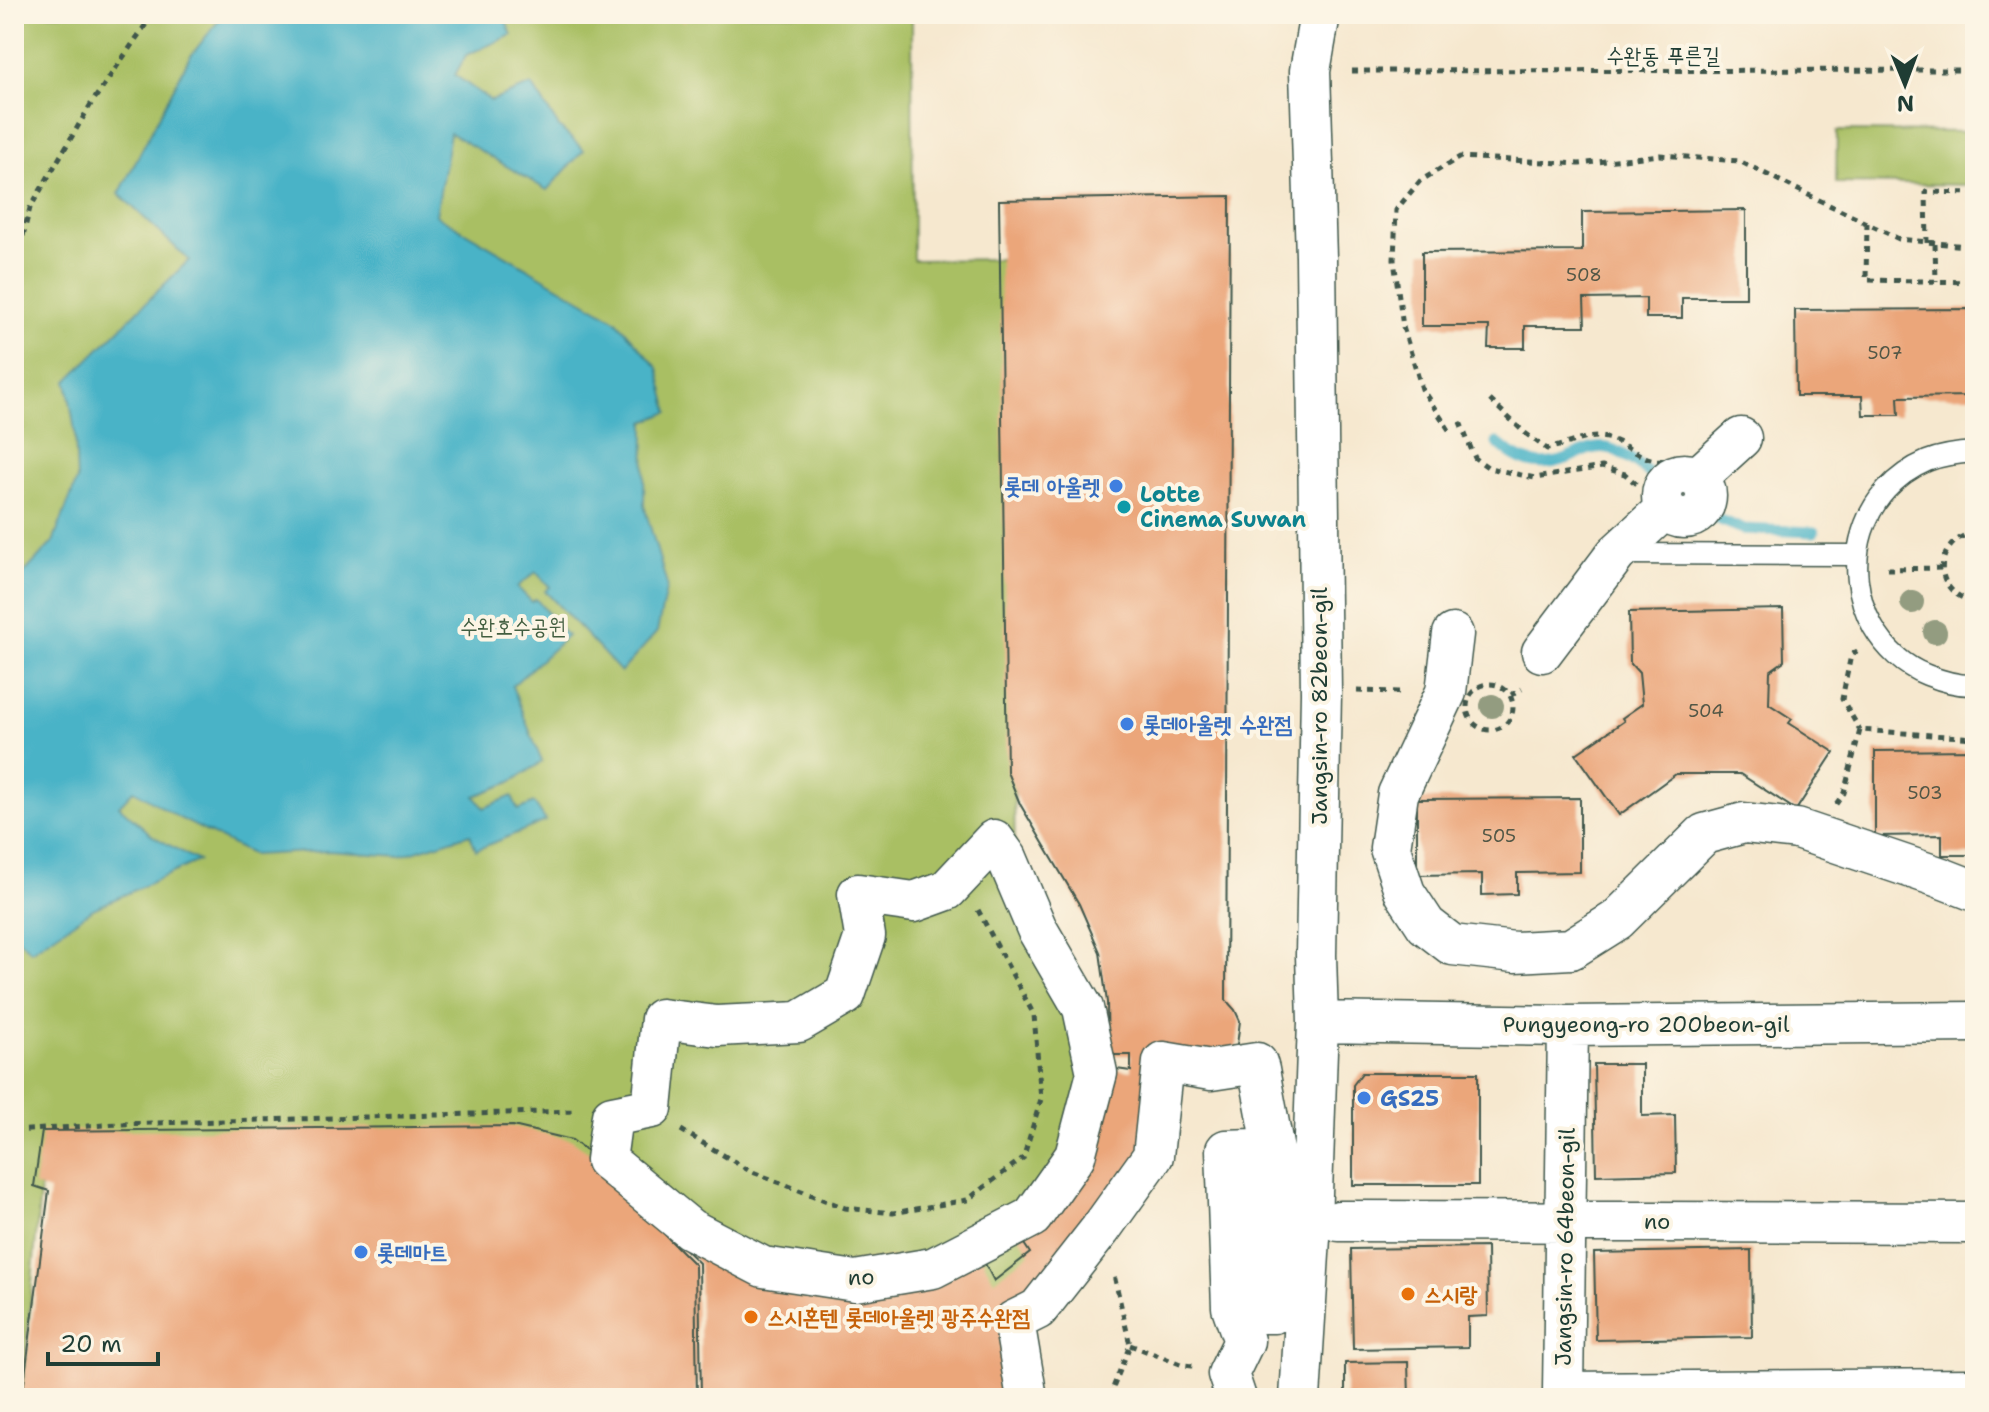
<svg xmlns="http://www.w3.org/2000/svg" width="1989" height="1412" viewBox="0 0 1989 1412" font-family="'Shantell Sans','Poor Story',sans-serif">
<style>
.green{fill:#a9bf63;stroke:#647e4c;stroke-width:2}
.water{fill:#49b3c7;stroke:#34787e;stroke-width:2}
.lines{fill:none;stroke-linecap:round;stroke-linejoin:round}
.stream{stroke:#49b3c7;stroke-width:11}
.building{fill:#eba67a}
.lane-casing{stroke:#3f574b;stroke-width:23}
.street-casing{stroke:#3f574b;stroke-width:43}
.path{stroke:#3f574b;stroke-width:5;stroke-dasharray:6 6;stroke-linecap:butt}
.lane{stroke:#fff;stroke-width:20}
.street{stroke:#fff;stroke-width:40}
.tree{fill:#939c80}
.shop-dot{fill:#3f7fe0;stroke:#fcf5e5;stroke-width:3}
.culture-dot{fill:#0f9aa8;stroke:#fcf5e5;stroke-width:3}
.food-dot{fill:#e8710a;stroke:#fcf5e5;stroke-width:3}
.labels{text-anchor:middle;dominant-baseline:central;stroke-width:8;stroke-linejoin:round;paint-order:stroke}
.number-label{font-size:18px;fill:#525746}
.street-label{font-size:22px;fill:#1f3d34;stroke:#fcf5e5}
.shop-label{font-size:22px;font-weight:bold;fill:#366cbe;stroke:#fcf5e5;text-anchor:start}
.culture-label{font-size:22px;font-weight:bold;fill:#0d838f;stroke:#fcf5e5;text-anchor:start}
.park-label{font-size:22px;fill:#425e40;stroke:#fcf5e5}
.food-label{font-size:22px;font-weight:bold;fill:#c56008;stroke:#fcf5e5;text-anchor:start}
</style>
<rect width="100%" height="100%" fill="#fcf5e5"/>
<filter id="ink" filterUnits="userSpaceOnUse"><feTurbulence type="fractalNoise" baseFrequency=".0125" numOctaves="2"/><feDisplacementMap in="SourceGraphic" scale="16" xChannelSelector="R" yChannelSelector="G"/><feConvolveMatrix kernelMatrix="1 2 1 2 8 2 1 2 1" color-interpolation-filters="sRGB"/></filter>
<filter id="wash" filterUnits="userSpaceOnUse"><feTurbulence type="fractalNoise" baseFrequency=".006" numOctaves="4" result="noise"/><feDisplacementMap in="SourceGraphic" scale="32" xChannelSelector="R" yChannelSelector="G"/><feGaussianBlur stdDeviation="1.8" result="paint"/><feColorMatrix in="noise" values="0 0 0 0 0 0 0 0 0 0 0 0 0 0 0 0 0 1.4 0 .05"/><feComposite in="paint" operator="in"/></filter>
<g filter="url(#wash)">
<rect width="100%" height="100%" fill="#f6e8cf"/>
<path class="green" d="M14,14h898l1,246 97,-1 5,622 70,119 -10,248 -137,60 -271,-81 -624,-69 -21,240h-8z
M1837,131l138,1v53l-139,-2z"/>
<path class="water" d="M224,14h279l9,21 -46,20 -11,20 36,26 41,-16 27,42 25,23 -37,40 -97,-57 -14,82 180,105 42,48 11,44 -24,10 -1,83 23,80 -10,47 -36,40 -76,-81 5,-4 -14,-15 -19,15 15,15 4,-3 31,37 -55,50 30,76 -31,20 -36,14 9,12 28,-12 6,14 16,-7 12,18 -70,29 -6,-16 -70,22 -72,-5 -75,4 -74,-37 -45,-28 -15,16 34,30 45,25 -105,48 -62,42 -17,-16v-351l39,-42 24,-62 -2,-48 -8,-51 122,-121 -70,-66 70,-136z"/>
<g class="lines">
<path class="stream" d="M1497,443c21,18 41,27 69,16 14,-5 26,-14 42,-11 17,4 35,21 49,31l-5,15 2,12
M1707,477c7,13 10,25 1,38
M1657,479c12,-12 23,-15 39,-10
M1669,524c15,4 29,4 39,-9l34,14 72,3"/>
</g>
<g id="blocks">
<path class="building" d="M675,14h16l-8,8z
M1230,196l-4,804 9,10 5,11 -3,24 -6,10 -45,8 -43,124 -132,126 19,85h-329l-2,-135 -26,-25 107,32 197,-22 17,33 36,-28 -13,-20 85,-166 29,4v-16h-23l-1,-53 -7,-50 -21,-48 -59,-100 -13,-32 -8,-572z
M1746,210v88h-64v20h-36v-20l-62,1 1,27h-60v22h-37l1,-22h-67v-74l160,-1v-39z
M1975,309v87l-77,1 1,18h-36l-1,-19h-66l-1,-86z
M1783,609l1,52 -14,10 -1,33 23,15 -3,4 45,29 -38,58 -56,-36h-64l-57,41 -43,-61 48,-33 -2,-3 20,-14 -3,-31 -9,-10 -1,-51z
M1975,750v105h-33v-20l-67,1v-85z
M1580,798v74l-63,1v21l-35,1v-21l-65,1v-76z
M1594,1064h48v52l33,-1 1,58 -80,2z
M1362,1073h116v112h-125v-100z
M513,1126l59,14 30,22 67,77 26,26 2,133h-675l27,-207 -15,-5 8,-55z
M1487,1247l1,69 -20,1v30l-115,2 -2,-100z
M1751,1250l1,87 -156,3 -2,-87z
M1970,1257h5v71h-4z
M1408,1362l1,36h-64v-35z"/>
</g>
</g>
<g filter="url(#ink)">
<use href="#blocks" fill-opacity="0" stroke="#3f574b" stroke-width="2"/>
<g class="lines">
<g class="lane-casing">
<path id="lane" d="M1975,452c-16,1 -33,3 -48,9 -66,28 -88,105 -54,166 12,21 31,39 54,48 15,6 32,11 48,10
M1620,554l236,1"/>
</g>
<g class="street-casing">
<path id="street" d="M1662 496a22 22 0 1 1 44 0a22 22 0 1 1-44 0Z
M1697,478l44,-40
M1453,634l-7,58 -48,102 -8,54 15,45 21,32 26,20 63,7 56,-3 46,-29 87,-86 40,-11 53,6 142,48 36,14
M1542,652l74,-98 49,-45
M994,840l13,18 30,71 46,79 14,65 -22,83 -43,61 -99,51 -78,13 -92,-14 -73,-38 -84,-69 6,-44 40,-8 9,-89 56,7 82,-4 46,-27 20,-59 -7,-42 56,8 33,-12z
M1318,1022l250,4 407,-4
M1568,1026l-5,366 412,-3
M1339,1221l636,2
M1027,1398l-13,-77 24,-12 62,-79 53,-74 10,-94 48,8 46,-7 2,7 15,81v162h-15l-6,-10 -1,-154 -26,1 6,157 12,34 -16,33 8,24
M1300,1398l11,-176 7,-200 -2,-67 5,-262 -5,-436 -6,-186 10,-57"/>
</g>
<path class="path" d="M1352,71l623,-1
M1867,223l-1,57 109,2
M1927,243l-1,-51 49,1
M1935,244l1,37
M14,271l16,-63 61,-104 62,-90
M1490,400l35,33 22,16c15,-3 35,-12 50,-12 25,-1 42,26 66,23
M1460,422l15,36 14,10 46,10 67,-11 23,7 11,10
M1449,430l-27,-41 -19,-62 -9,-67 2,-50 24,-29 40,-24 119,7 81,-9 79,6 160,78 76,8
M1975,532c-43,10 -44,61 0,70
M1887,569l55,-1
M1857,651l-6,4 -9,44 18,31
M1467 707a23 23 0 1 1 46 0a23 23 0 1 1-46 0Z
M1357,691l46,1
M1511,695l11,-6
M1836,804l8,-11 16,-63 115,8
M978,910l56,105 7,84 -18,60
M681,1130l69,41 95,37 48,5 74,-13 56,-42
M14,1131l105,-7 458,-13
M1130,1345l53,20 10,1
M1109,1398l21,-53 -16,-70"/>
<use href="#lane" class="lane"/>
<use href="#street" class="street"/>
</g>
<g class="tree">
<circle cx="1912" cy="602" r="12"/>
<circle cx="1935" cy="632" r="12"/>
<circle cx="1492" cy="706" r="12"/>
</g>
</g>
<g class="shop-dot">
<circle cx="1116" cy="486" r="8"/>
<circle cx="1127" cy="724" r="8"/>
<circle cx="1364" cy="1098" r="8"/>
<circle cx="361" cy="1252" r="8"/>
</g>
<circle class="culture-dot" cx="1124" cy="507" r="8"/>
<g class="food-dot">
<circle cx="1408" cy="1294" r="8"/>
<circle cx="751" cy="1317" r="8"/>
</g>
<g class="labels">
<g class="number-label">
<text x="1584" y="275">508</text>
<text x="1885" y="353">507</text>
<text x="1706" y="711">504</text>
<text x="1925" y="793">503</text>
<text x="1499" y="836">505</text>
</g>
<g class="street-label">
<text x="1663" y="55">수완동 푸른길</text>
<text transform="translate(1319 706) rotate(-90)">Jangsin-ro 82beon-gil</text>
<text x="1646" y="1024">Pungyeong-ro 200beon-gil</text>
<text x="1657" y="1221">no</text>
<text transform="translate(1565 1247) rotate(-89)">Jangsin-ro 64beon-gil</text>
<text transform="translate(861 1277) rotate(-3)">no</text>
</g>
<g class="shop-label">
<text x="1100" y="486" text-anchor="end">롯데 아울렛</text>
<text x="1143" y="724">롯데아울렛 수완점</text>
<text x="1380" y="1098">GS25</text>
<text x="377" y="1252">롯데마트</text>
</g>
<g class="culture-label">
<text x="1140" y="494">Lotte<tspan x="1140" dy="25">Cinema Suwan</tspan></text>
</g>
<g class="park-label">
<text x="513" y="626">수완호수공원</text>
</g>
<g class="food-label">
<text x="1424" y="1294">스시랑</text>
<text x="767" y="1317">스시혼텐 롯데아울렛 광주수완점</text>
</g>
</g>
<rect width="1989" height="1412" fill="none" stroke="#fcf5e5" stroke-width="48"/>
<g transform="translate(1905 84) rotate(179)" stroke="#fcf5e5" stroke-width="6" paint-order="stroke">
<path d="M0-6L14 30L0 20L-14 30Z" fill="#1f3d34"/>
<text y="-12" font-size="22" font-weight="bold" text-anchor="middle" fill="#1f3d34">N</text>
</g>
<path d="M48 1352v12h110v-12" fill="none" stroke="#1f3d34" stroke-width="4"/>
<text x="60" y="1352" font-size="24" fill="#1f3d34" stroke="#fcf5e5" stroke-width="6" paint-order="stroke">20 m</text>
</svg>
